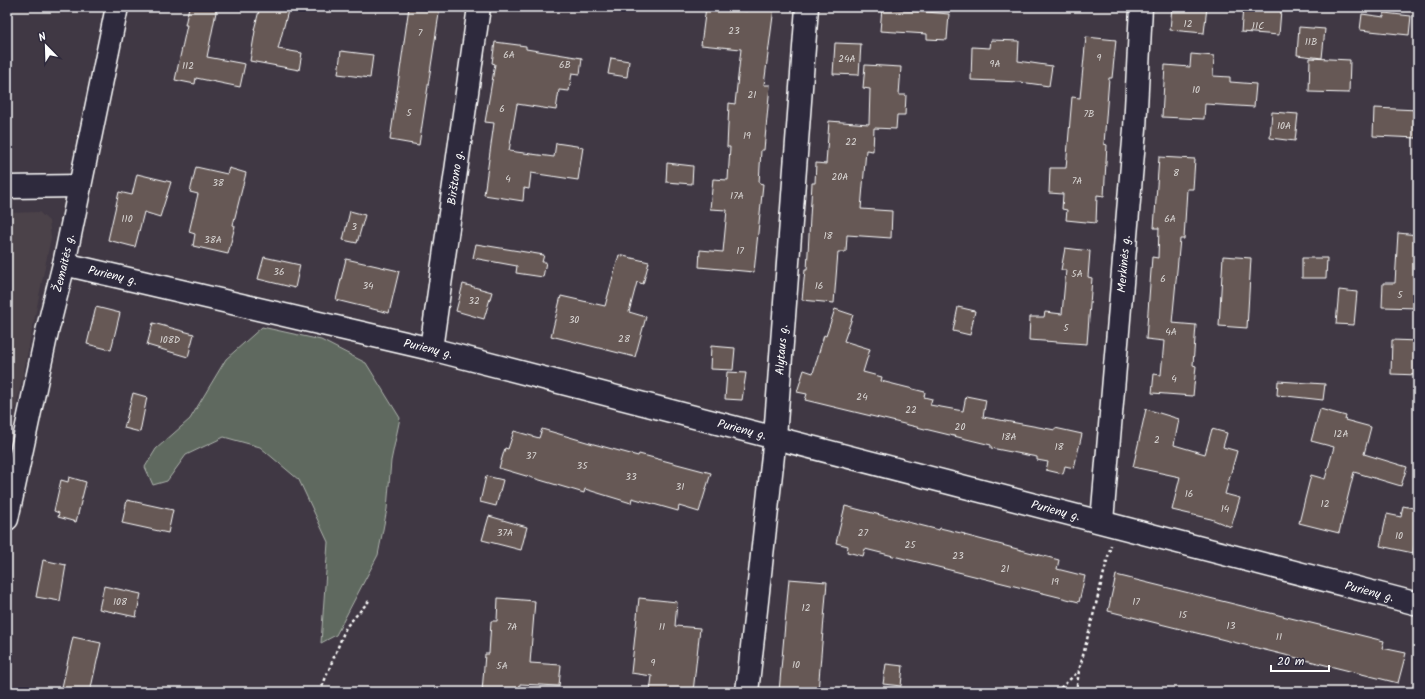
<svg xmlns="http://www.w3.org/2000/svg" width="1425" height="699" viewBox="0 0 1425 699" font-family="Kalam,sans-serif">
<style>
.built{fill:#4b4249}
.green{fill:#5e695e;stroke:#aeb4ae}
.building{fill:#665955;stroke:#fff}
.lines{fill:none;stroke-linecap:round;stroke-linejoin:round}
.street-casing{stroke:#fff;stroke-width:25}
.secondary-casing{stroke:#fff;stroke-width:25}
.path{stroke:#fff;stroke-width:2.5;stroke-dasharray:3 3;stroke-linecap:butt}
.street{stroke:#2f2a3d;stroke-width:22}
.secondary{stroke:#2f2a3d;stroke-width:22}
.labels{text-anchor:middle;dominant-baseline:central;stroke-width:4;stroke-linejoin:round;paint-order:stroke}
.number-label{font-size:10px;fill:#d9d6d4}
.street-label{font-size:12px;fill:#fff;stroke:#2f2a3d}
</style>
<rect width="100%" height="100%" fill="#403844"/>
<filter id="ink" filterUnits="userSpaceOnUse"><feTurbulence type="fractalNoise" baseFrequency=".025" numOctaves="2"/><feDisplacementMap in="SourceGraphic" scale="8" xChannelSelector="R" yChannelSelector="G"/><feConvolveMatrix kernelMatrix="1 2 1 2 8 2 1 2 1" color-interpolation-filters="sRGB"/></filter>
<g filter="url(#ink)">
<path class="built" d="M39,212l10,9 2,16 -29,143 -15,63v-230z"/>
<path class="green" d="M262,327l59,13 45,23 34,55 -9,43 -4,48 -9,46 -42,80 -15,8 7,-101 -29,-62 -39,-33 -36,-10 -38,18 -19,26 -14,4 -8,-18 11,-18 34,-30 36,-60z"/>
<path class="building" d="M189,7h28l-10,50 38,7 -5,23 -44,-9 -1,6 -20,-4 12,-55h-2z
M260,7h29l-11,42 24,4 -3,17 -49,-9 5,-30 -1,-1z
M409,7h31l-21,138 -29,-5z
M706,7l41,4 1,-4 26,1 -10,77h6l-6,65h-3l-2,33 4,1 -9,88 -55,-5 1,-17 23,2 4,-42 -17,-1 3,-30 15,1 2,-33h-3l2,-44 6,1 6,-55 -40,-4z
M1172,7h35l-3,26 -34,-3z
M1243,7h34v2l4,1 -2,25 -38,-3z
M882,8l67,6 -2,26 -20,-1v-5l-47,-3z
M1384,13l27,3 -2,19 -49,-5 2,-16 22,3z
M1299,27l26,2 -3,29 -25,-3z
M1086,37l30,3 -4,38h-3l-5,66 3,1 -3,51 -7,-1 -1,28 -30,-3 1,-10 -5,-1 1,-15 -14,-1 1,-25h16l6,-71 8,1z
M991,40l28,1 -1,20 34,5 -3,20 -29,-4 -49,-2 1,-33 18,1z
M495,42l31,4v3l56,9 -2,16 -8,-1 -3,18 -10,-1 -3,20 -39,-6 -8,47 45,6 2,-14 27,4 -5,33 -47,-7 -2,16 -5,-1 -1,13 -39,-6 10,-72 -9,-1 10,-58 -3,-1z
M835,43l26,1 -2,31 -26,-1z
M341,51l32,4 -3,23 -32,-4z
M1191,54l23,2 -1,20 17,1v5l26,2 -2,23 -49,-3 -1,15 -42,-2 3,-52 25,2z
M611,58l18,3 -2,16 -19,-3z
M1310,58l40,2 -1,33 -40,-1z
M865,65l36,2 -2,28h7l-1,20h-8l-1,14 -22,-1 -1,23 -7,-1 -5,59 31,2 -1,27 -44,-3 -1,17h-8l-4,51 -32,-3 3,-30h2l5,-87h3l1,-20 10,1 3,-43 40,3 1,-35 -7,-1z
M1374,108l44,2v28l-45,-2z
M1272,112l26,2 -3,27 -25,-3z
M1159,157l36,2 -2,30h-6l-3,50h-4l-8,84 24,2 -3,40 3,1 -3,30 -41,-3 2,-19 7,1 3,-34 -18,-2 6,-82 6,1 1,-30h-5z
M667,163l26,3 -1,18 -26,-2z
M196,167l31,7 2,-6 17,5 -13,52 2,1 -7,28 -35,-8 2,-12 -6,-2 9,-38 -8,-2z
M137,174l34,8 -11,35 -16,-5 -9,35 -27,-7 11,-48 13,3z
M350,211l15,4 -8,28 -14,-3z
M1398,233l20,2v73l-36,-1 1,-24h12z
M476,244l68,11 -2,7h4l-3,15 -27,-4 1,-7 -44,-8z
M1065,248l25,3 -2,26 4,1 -5,66 -58,-4 1,-23h14l1,-5 17,2 4,-44h-5z
M619,255l30,7 -6,22 -6,-2 -8,30 17,5 -11,40 -84,-21 10,-40 44,10z
M1223,256l28,2 -4,70 -28,-2z
M264,257l36,8 -5,23 -37,-9z
M1302,258h25l-1,20h-24z
M346,259l53,12 -10,42 -53,-13z
M463,284l29,8 -8,27 -28,-8z
M1339,290l18,2 -3,33 -18,-1z
M96,307l24,6 -9,37 -24,-6z
M958,307l17,4 -5,24 -17,-4z
M835,309l18,6 -9,26 26,8 -7,23 19,5 -1,4 44,11 -1,5 8,2 -2,6 33,6 3,-15 20,4 -3,17 72,13v-2l27,6 -8,34 -9,-2 -2,8 -17,-4 2,-8 -11,-2v-3l-46,-9v-3l-186,-45 2,-6 -10,-2 7,-22 9,3 11,-38 2,1z
M153,323l41,11 -6,23 -41,-12z
M1392,340l26,1v34l-27,-1z
M711,346l24,2 -2,22 -23,-1z
M727,372l19,1 -4,27 -17,-1z
M1278,381l47,3 -2,16 -46,-5z
M133,393l14,4 -7,35 -16,-4z
M1146,409l33,10 -5,26 31,9 7,-25 15,4 -4,14 14,4 -12,43 15,4 -9,29 -20,-8 -39,-9 8,-33 -47,-10z
M1320,409l26,7 -1,4 26,7 -7,27 43,13 -6,19 -47,-14 -15,61 -40,-10 12,-48 14,4 9,-32 -23,-6z
M542,429l48,14 48,13 1,-2 72,19 -12,39 -20,-6 -1,5 -46,-13 -1,5 -46,-14 -1,4 -85,-25 6,-20 3,1 6,-18 25,7z
M486,476l17,4 -7,26 -16,-4z
M69,477l17,5 -10,40 -18,-5 1,-4 -5,-2 7,-31 7,2z
M127,500l46,10 -5,23 -46,-10z
M845,506l94,24 1,-2 25,6 -1,1 95,25 -2,9 28,7 -6,26 -214,-53 -2,7 -16,-4 1,-6 -12,-3z
M1403,506l15,3v17l-5,27 -33,-7 7,-32 14,3z
M489,516l38,11 -6,23 -39,-10z
M43,560l23,5 -6,36 -24,-4z
M1116,575l268,66 -2,7 24,5 -8,30 -290,-72z
M789,579l38,3 -9,110h-39z
M104,586l37,8 -5,23 -37,-8z
M498,598l37,3 -5,62 31,2 -2,21 -39,-2 -1,8h-37l3,-38h4l2,-33h6z
M639,598l38,4 -2,24 25,2 -7,64h-43l2,-16 -21,-3z
M73,637l28,6 -11,49h-29z
M886,664l17,2 -2,20 -18,-2z"/>
<g class="lines">
<g class="street-casing">
<g id="street">
<path d="M7,187l73,-1"/>
<path id="s1" d="M64,264l367,85 987,255"/>
<path id="s2" d="M431,349l48,-342"/>
<path id="s3" d="M1102,521l33,-392 6,-122"/>
<path id="s4" d="M747,692l28,-255 32,-430"/>
</g>
</g>
<g class="secondary-casing">
<g id="secondary">
<path id="s5" d="M7,519l40,-187 17,-68 53,-257"/>
</g>
</g>
<path class="path" d="M320,692l26,-65 23,-26
M1056,692l23,-21
M1076,692l3,-21 32,-126"/>
<use href="#street" class="street"/>
<use href="#secondary" class="secondary"/>
</g>
</g>
<g class="labels">
<g class="number-label">
<text x="1188" y="24">12</text>
<text x="1258" y="26">11C</text>
<text x="734" y="31">23</text>
<text x="420" y="33">7</text>
<text x="1311" y="42">11B</text>
<text x="509" y="55">6A</text>
<text x="1099" y="58">9</text>
<text x="847" y="59">24A</text>
<text x="995" y="64">9A</text>
<text x="565" y="65">6B</text>
<text x="188" y="66">112</text>
<text x="1196" y="90">10</text>
<text x="752" y="95">21</text>
<text x="502" y="109">6</text>
<text x="409" y="113">5</text>
<text x="1089" y="114">7B</text>
<text x="1284" y="126">10A</text>
<text x="747" y="136">19</text>
<text x="851" y="142">22</text>
<text x="1176" y="173">8</text>
<text x="840" y="177">20A</text>
<text x="508" y="179">4</text>
<text x="1077" y="181">7A</text>
<text x="218" y="183">38</text>
<text x="737" y="196">17A</text>
<text x="127" y="219">110</text>
<text x="1170" y="219">6A</text>
<text x="354" y="227">3</text>
<text x="828" y="236">18</text>
<text x="213" y="240">38A</text>
<text x="740" y="251">17</text>
<text x="279" y="272">36</text>
<text x="1077" y="274">5A</text>
<text x="1163" y="279">6</text>
<text x="368" y="286">34</text>
<text x="819" y="286">16</text>
<text x="1400" y="295">5</text>
<text x="474" y="301">32</text>
<text x="574" y="320">30</text>
<text x="1066" y="328">5</text>
<text x="1171" y="332">4A</text>
<text x="624" y="339">28</text>
<text x="170" y="340">108D</text>
<text x="1174" y="379">4</text>
<text x="862" y="397">24</text>
<text x="911" y="410">22</text>
<text x="960" y="427">20</text>
<text x="1341" y="434">12A</text>
<text x="1009" y="437">18A</text>
<text x="1157" y="440">2</text>
<text x="1059" y="447">18</text>
<text x="531" y="456">37</text>
<text x="582" y="466">35</text>
<text x="631" y="477">33</text>
<text x="680" y="487">31</text>
<text x="1189" y="494">16</text>
<text x="1325" y="504">12</text>
<text x="1225" y="509">14</text>
<text x="505" y="533">37A</text>
<text x="863" y="533">27</text>
<text x="1399" y="536">10</text>
<text x="910" y="545">25</text>
<text x="958" y="556">23</text>
<text x="1005" y="569">21</text>
<text x="1055" y="582">19</text>
<text x="120" y="602">108</text>
<text x="1136" y="602">17</text>
<text x="806" y="608">12</text>
<text x="1183" y="615">15</text>
<text x="1231" y="626">13</text>
<text x="512" y="627">7A</text>
<text x="662" y="627">11</text>
<text x="1279" y="637">11</text>
<text x="653" y="663">9</text>
<text x="796" y="665">10</text>
<text x="502" y="666">5A</text>
</g>
<g class="street-label">
<text stroke="none"><textPath href="#s2" startOffset="173">Birštono g.</textPath></text>
<text stroke="none"><textPath href="#s5" startOffset="262">Žemaitės g.</textPath></text>
<text stroke="none"><textPath href="#s3" startOffset="258">Merkinės g.</textPath></text>
<text stroke="none"><textPath href="#s1" startOffset="50">Purienų g.</textPath></text>
<text stroke="none"><textPath href="#s1" startOffset="374">Purienų g.</textPath></text>
<text stroke="none"><textPath href="#s4" startOffset="344">Alytaus g.</textPath></text>
<text stroke="none"><textPath href="#s1" startOffset="698">Purienų g.</textPath></text>
<text stroke="none"><textPath href="#s1" startOffset="1022">Purienų g.</textPath></text>
<text stroke="none"><textPath href="#s1" startOffset="1346">Purienų g.</textPath></text>
</g>
</g>
<rect width="1425" height="699" fill="none" stroke="#2f2a3d" stroke-width="24"/>
<rect x="12" y="12" width="1401" height="675" fill="none" stroke="#fff" stroke-width="1.5" filter="url(#ink)"/>
<g transform="translate(46 46) rotate(337)" stroke="#2f2a3d" stroke-width="3" paint-order="stroke">
<path d="M0-3L7 15L0 10L-7 15Z" fill="#ffffff"/>
<text y="-6" font-size="11" font-weight="bold" text-anchor="middle" fill="#ffffff">N</text>
</g>
<path d="M1271 665v6h58v-6" fill="none" stroke="#ffffff" stroke-width="2"/>
<text x="1277" y="665" font-size="12" fill="#ffffff" stroke="#2f2a3d" stroke-width="3" paint-order="stroke">20 m</text>
</svg>
